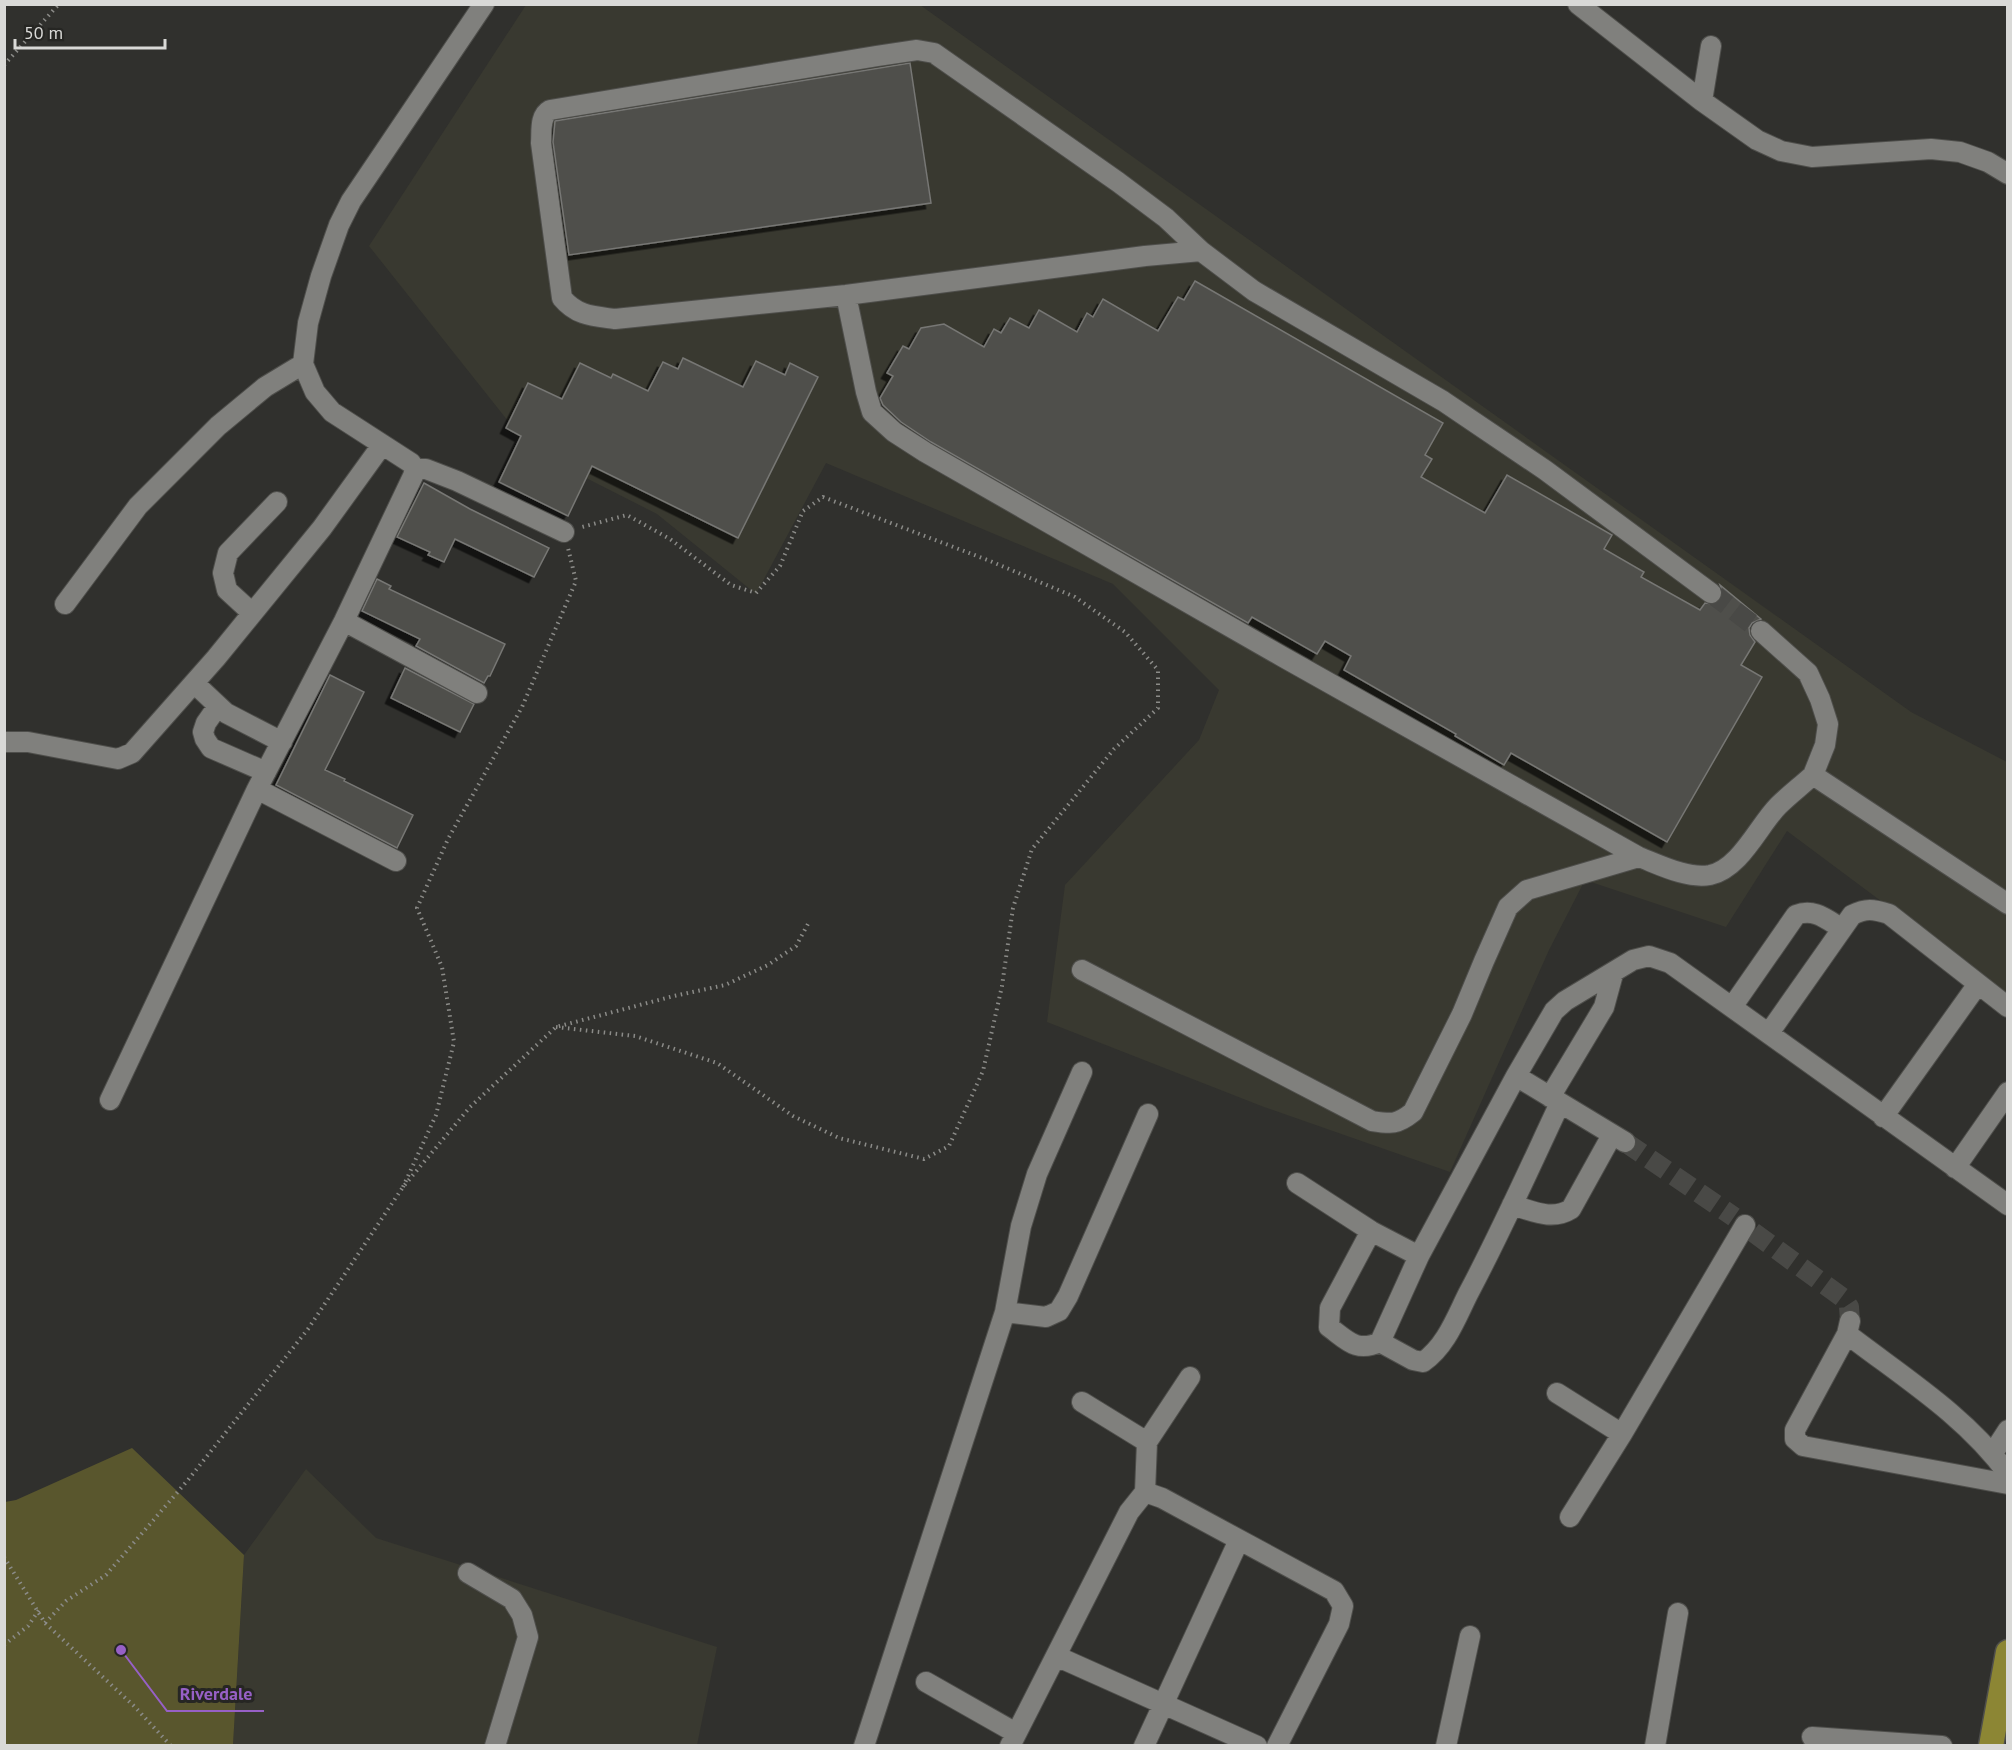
<svg xmlns="http://www.w3.org/2000/svg" width="2012" height="1750" viewBox="0 0 2012 1750" font-family="'PT Sans',sans-serif">
<style>
.built{fill:#393930}
.green{fill:#59562d}
.building{fill:#50504c;stroke:#777774;stroke-width:1.5;filter:url(#shadow)}
.lines{fill:none;stroke-linecap:round;stroke-linejoin:round}
.minor-tunnel{stroke:#494946;stroke-width:20;stroke-dasharray:20 10;stroke-linecap:butt}
.minor-casing{stroke:#4e4e4b;stroke-width:22}
.major-casing{stroke:#4e4e4b;stroke-width:27}
.path{stroke:#8b8b88;stroke-width:4;stroke-dasharray:1.5 4.5;stroke-linecap:butt}
.minor{stroke:#80807d;stroke-width:20}
.major{stroke:#8c8634;stroke-width:24}
.leader{fill:none;stroke:#9760c6;stroke-width:2}
.callout-dot{fill:#9760c6;stroke:#262623;stroke-width:2}
.callout-label{font-size:18px;text-anchor:middle;font-weight:bold;fill:#9760c6;stroke:#262623;stroke-width:6;stroke-linejoin:round;paint-order:stroke}
</style>
<defs>
<filter id="shadow"><feDropShadow dx="-5.5" dy="5.5" stdDeviation="0" flood-color="#0009"/></filter>
</defs>
<rect width="100%" height="100%" fill="#30302d"/>
<path class="built" d="M526,5h394l991,707 96,50v233l-220,-164 -61,96 -141,-47 -36,70 -99,222 -186,-65 -217,-85 18,-137 134,-145 20,-50 -106,-106 -287,-121 -70,131 -99,-80 -126,-64 -162,-204z
M306,1469l70,69 341,109 -20,98 -464,1 11,-191z"/>
<path class="green" d="M132,1448l112,107 -11,190h-228v-243l11,-2z"/>
<path class="building" d="M910,63l21,140 -362,52 -16,-113 2,-21z
M1195,281l248,142 -18,32 7,4 -11,18 64,36 22,-38 105,60 -8,14 40,23 -3,5 59,33 5,-7 10,1 5,-3 3,-7 -3,-9 41,34 -9,4 -3,5 1,7 5,7 -14,23 21,12 -95,165 -156,-89 -7,12 -49,-29 1,-2 -112,-64 7,-14 -26,-15 -8,13 -65,-37 -4,6 -317,-181 -30,-20 -18,-17 -3,-7 13,-22 -6,-3 16,-27 6,3 12,-21 23,-4 40,23 10,-18 7,4 9,-15 19,10 10,-18 38,22 10,-19 6,4 10,-18 55,32 20,-34 6,3z
M683,358l60,29 13,-26 29,14 5,-12 28,14 -80,161 -146,-72 -24,50 -69,-34 22,-46 -15,-8 22,-45 34,16 18,-36 31,15 2,-4 35,17 15,-29 15,7z
M424,483l46,26 79,39 -15,29 -79,-38 -11,23 -16,-7 2,-3 -33,-15z
M377,579l14,7 -2,3 116,55 -15,32h-2l-4,7 -68,-37 4,-7 -58,-28z
M405,668l69,36 -14,28 -69,-34z
M330,675l34,17 -39,78 20,9 -1,2 69,34 -16,33 -121,-63z"/>
<g class="lines">
<path class="minor-tunnel" d="M1711,593l50,38
M1625,1142l109,75
M1753,1232l90,66 6,9 1,14"/>
<g class="minor-casing">
<path id="minor" d="M1578,4l124,97 55,39 24,11 31,6 119,-8 29,3 28,10 20,12
M1702,101l9,-55
M1201,251l-35,-33 -48,-36 -184,-129 -17,-3 -40,6 -327,54c-11,6 -8,22 -9,33l21,155c15,18 31,18 53,21l231,-24 299,-39 56,-5 53,40 189,110 102,69 166,123
M846,295l20,97 6,20 22,20 31,20 358,205 356,200c21,8 48,22 71,18 30,-6 49,-50 68,-69 11,-11 23,-20 35,-31
M415,469h11l31,12 107,51
M65,604l73,-98 80,-80 47,-39 38,-23
M252,613l-25,-23 -4,-17 5,-20 49,-51
M344,621l133,72
M1761,631l47,42 12,26 8,25 -3,21 -12,30 195,129
M194,683l32,30 56,29
M218,706l-12,17 -3,9 2,7 6,9 55,24
M4,742h24l90,17 14,-6 84,-95 106,-130 60,-83
M257,789l139,72
M1082,970l290,151c19,3 25,4 41,-9l49,-98 22,-53 24,-54 19,-17 112,-33
M1732,1007l64,-92c18,-7 30,4 45,13
M1769,1033l83,-118c14,-7 21,-6 37,-1l119,93
M1516,1076l109,66
M1550,1097l54,-90 9,-33
M110,1100l147,-311 87,-168 69,-145 2,-7 -4,-6 -79,-51 -17,-20 -12,-28 5,-41 13,-47 18,-51 12,-24 133,-197
M1883,1117l95,-133
M1955,1168l53,-76
M1297,1183l74,48 48,25 97,-180 38,-65 11,-10 68,-41 16,-4 21,7 338,242
M1512,1205c21,6 40,16 59,4l41,-74
M1371,1231l-41,77 -1,19c18,13 27,26 51,15l39,-86
M1005,1312l41,5 13,-6 9,-15 80,-182
M1850,1321l-3,13 -52,96v9l8,7 205,38
M1847,1334c56,43 119,82 161,140
M1380,1342l33,18 10,2c23,-16 33,-44 45,-68 33,-62 62,-127 92,-191
M1557,1393l65,41
M1147,1442l43,-65
M1993,1453l15,-23
M1145,1492l17,6 172,93 9,15 -4,18 -62,122
M1570,1517l52,-83 123,-209
M468,1573l44,26 10,16 6,22 -33,109
M1056,1656l201,90
M926,1682l90,51
M1812,1737l130,9
M864,1746l141,-434 16,-86 16,-52 45,-102
M1010,1746l119,-234 16,-20 2,-50 -65,-40
M1144,1746l95,-206
M1446,1746l24,-110
M1655,1746l23,-133"/>
</g>
<g class="major-casing">
<path id="major" d="M1991,1746l17,-94"/>
</g>
<path class="path" d="M4,65l55,-61
M556,1027l79,9 82,27 76,53 46,22 85,21 25,-13 34,-75 19,-85 11,-78 19,-59 82,-100 44,-41v-38l-33,-38 -50,-35 -85,-36 -167,-64 -20,14 -23,55 -24,27 -25,-8 -61,-46 -43,-24 -45,12
M403,1187l33,-72 18,-73 -12,-75 -25,-59 31,-69 74,-132 54,-126 -8,-33
M4,1557l41,66 90,84 36,39
M45,1623l21,-22 40,-26 82,-95 120,-151 95,-142 67,-80 86,-80 118,-31 51,-11 43,-20 28,-19 13,-24
M4,1645l24,-19 11,-16"/>
<use href="#minor" class="minor"/>
<use href="#major" class="major"/>
</g>
<path class="leader" d="M121 1650L167 1711H264"/>
<circle class="callout-dot" cx="121" cy="1650" r="6"/>
<g class="callout-label">
<text x="216" y="1700">Riverdale</text>
</g>
<rect width="2012" height="1750" fill="none" stroke="#d9d9d7" stroke-width="12"/>
<path d="M15 39v9h150v-9" fill="none" stroke="#d9d9d7" stroke-width="3"/>
<text x="24" y="39" font-size="18" fill="#d9d9d7" stroke="#262623" stroke-width="4.5" paint-order="stroke">50 m</text>
</svg>
